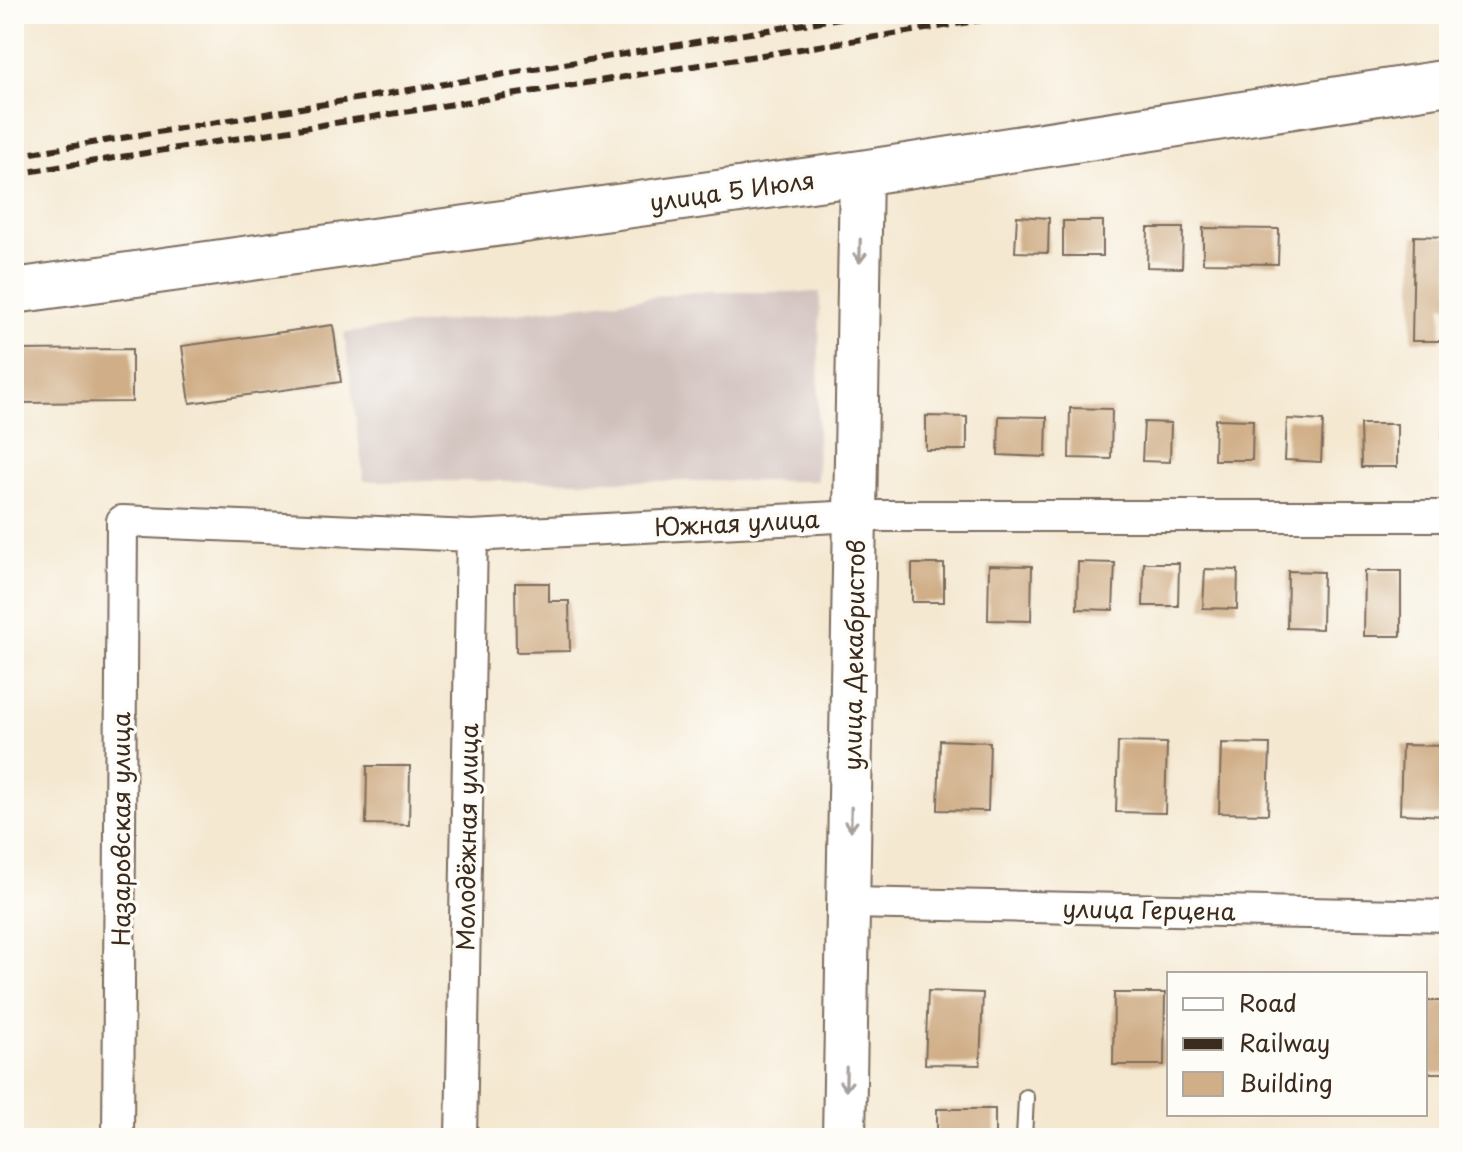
<svg xmlns="http://www.w3.org/2000/svg" width="1463" height="1152" viewBox="0 0 1463 1152" font-family="'Playpen Sans',sans-serif">
<style>
.industrial{fill:#d0c0bc}
.building{fill:#d0af88}
.lines{fill:none;stroke-linecap:round;stroke-linejoin:round}
.lane-casing{stroke:#7c6c5d;stroke-width:18}
.street-casing{stroke:#7c6c5d;stroke-width:34}
.secondary-casing{stroke:#7c6c5d;stroke-width:46}
.highway-casing{stroke:#7c6c5d;stroke-width:48}
.lane{stroke:#fff;stroke-width:14}
.street{stroke:#fff;stroke-width:30}
.secondary{stroke:#fff;stroke-width:42}
.highway{stroke:#fff;stroke-width:44}
.rail{stroke:#3b2a1e;stroke-width:6;stroke-dasharray:12 6;stroke-linecap:butt}
.oneway{stroke:#a79f9a}
.labels{text-anchor:middle;dominant-baseline:central;stroke-width:7;stroke-linejoin:round;paint-order:stroke}
.street-label{font-size:24px;fill:#3b2a1e;stroke:#fdfcf7}
</style>
<rect width="100%" height="100%" fill="#fdfcf7"/>
<filter id="ink" filterUnits="userSpaceOnUse"><feTurbulence type="fractalNoise" baseFrequency=".0125" numOctaves="2"/><feDisplacementMap in="SourceGraphic" scale="16" xChannelSelector="R" yChannelSelector="G"/><feConvolveMatrix kernelMatrix="1 2 1 2 8 2 1 2 1" color-interpolation-filters="sRGB"/></filter>
<filter id="wash" filterUnits="userSpaceOnUse"><feTurbulence type="fractalNoise" baseFrequency=".006" numOctaves="4" result="noise"/><feDisplacementMap in="SourceGraphic" scale="32" xChannelSelector="R" yChannelSelector="G"/><feGaussianBlur stdDeviation="1.8" result="paint"/><feColorMatrix in="noise" values="0 0 0 0 0 0 0 0 0 0 0 0 0 0 0 0 0 1.4 0 .05"/><feComposite in="paint" operator="in"/></filter>
<g filter="url(#wash)">
<rect width="100%" height="100%" fill="#f4e8d1"/>
<path class="industrial" d="M695,292h125l-3,189h-453l-20,-148z"/>
<g id="blocks">
<path class="building" d="M1017,216l32,2 -1,35 -33,-1z
M1063,221h40v35h-40z
M1148,228h35l-1,40 -35,-1z
M1203,228l76,1 -1,35 -75,-1z
M1414,236l35,1v69l-7,-1 -1,36h-29z
M333,325l8,57 -151,21 -8,-57z
M132,349v53l-118,1v-53z
M1070,408l42,1 -1,50 -42,-1z
M926,416l41,1v33h-41z
M999,416l48,1 -1,40 -48,-2z
M1215,419l38,1 -1,40h-38z
M1287,419l36,2 -2,41 -36,-2z
M1144,422l27,1 -1,39 -28,-1z
M1443,422h6v43h-7z
M1360,424h37v43h-36z
M1078,562l37,1 -2,47 -36,-1z
M1144,563h35l-1,43h-35z
M912,564h32v38h-32z
M989,565l43,1 -1,55 -43,-1z
M1205,569l33,1 -1,39 -34,-1z
M1288,571l35,1 -1,57 -35,-1z
M1365,571h36v65h-37z
M515,583h34v18h20l1,50 -54,1z
M940,740l50,2 -2,69 -50,-1z
M1118,742l49,1 -2,70 -49,-1z
M1221,743l49,1 -2,70 -49,-1z
M1402,745l47,1v70l-49,-2z
M367,766h43l-1,59 -43,-1z
M928,991l55,2 -3,72 -55,-1z
M1114,993h51l-1,72h-51z
M1425,1001h24v72h-24z
M937,1109h58v29h-58z"/>
</g>
</g>
<g filter="url(#ink)">
<use href="#blocks" fill-opacity="0" stroke="#7c6c5d" stroke-width="2"/>
<g class="lines">
<g class="lane-casing">
<path id="lane" d="M1024,1138l2,-41"/>
</g>
<g class="street-casing">
<path id="street" d="M850,903l599,13
M118,1138l4,-617 350,15 384,-20h593
M461,1138l11,-602"/>
</g>
<g class="secondary-casing">
<path id="secondary" d="M844,1138l17,-965"/>
</g>
<g class="highway-casing">
<path id="highway" d="M14,291l847,-118 588,-91"/>
</g>
<use href="#lane" class="lane"/>
<use href="#street" class="street"/>
<use href="#secondary" class="secondary"/>
<use href="#highway" class="highway"/>
<path class="rail" d="M14,156l850,-142
M14,174l1006,-160"/>
</g>
<defs><path id="oneway-shaft" d="M-6 0H5M1.5-3L5.5 0L1.5 3" fill="none" stroke-width="1.6" stroke-linecap="round" stroke-linejoin="round" transform="scale(2)"/></defs>
<g class="oneway">
<use href="#oneway-shaft" transform="translate(860 251) rotate(91)"/>
<use href="#oneway-shaft" transform="translate(851 819) rotate(91)"/>
<use href="#oneway-shaft" transform="translate(846 1079) rotate(91)"/>
</g>
</g>
<g class="labels">
<g class="street-label">
<text transform="translate(732 190) rotate(-8)">улица 5 Июля</text>
<text transform="translate(737 522) rotate(-3)">Южная улица</text>
<text transform="translate(853 655) rotate(-89)">улица Декабристов</text>
<text transform="translate(120 829) rotate(-90)">Назаровская улица</text>
<text transform="translate(466 837) rotate(-89)">Молодёжная улица</text>
<text transform="translate(1149 909) rotate(1)">улица Герцена</text>
</g>
</g>
<rect width="1463" height="1152" fill="none" stroke="#fdfcf7" stroke-width="48"/>
<rect x="1167" y="972" width="260" height="144" fill="#fdfcf7" stroke="#afa8a0" stroke-width="2"/>
<rect x="1183" y="998" width="40" height="12" fill="#ffffff" stroke="#afa8a0" stroke-width="2"/>
<text x="1239" y="1012" font-size="24" fill="#3b2a1e">Road</text>
<rect x="1183" y="1038" width="40" height="12" fill="#3b2a1e" stroke="#afa8a0" stroke-width="2"/>
<text x="1239" y="1052" font-size="24" fill="#3b2a1e">Railway</text>
<rect x="1183" y="1072" width="40" height="24" fill="#d0af88" stroke="#afa8a0" stroke-width="2"/>
<text x="1239" y="1092" font-size="24" fill="#3b2a1e">Building</text>
</svg>
